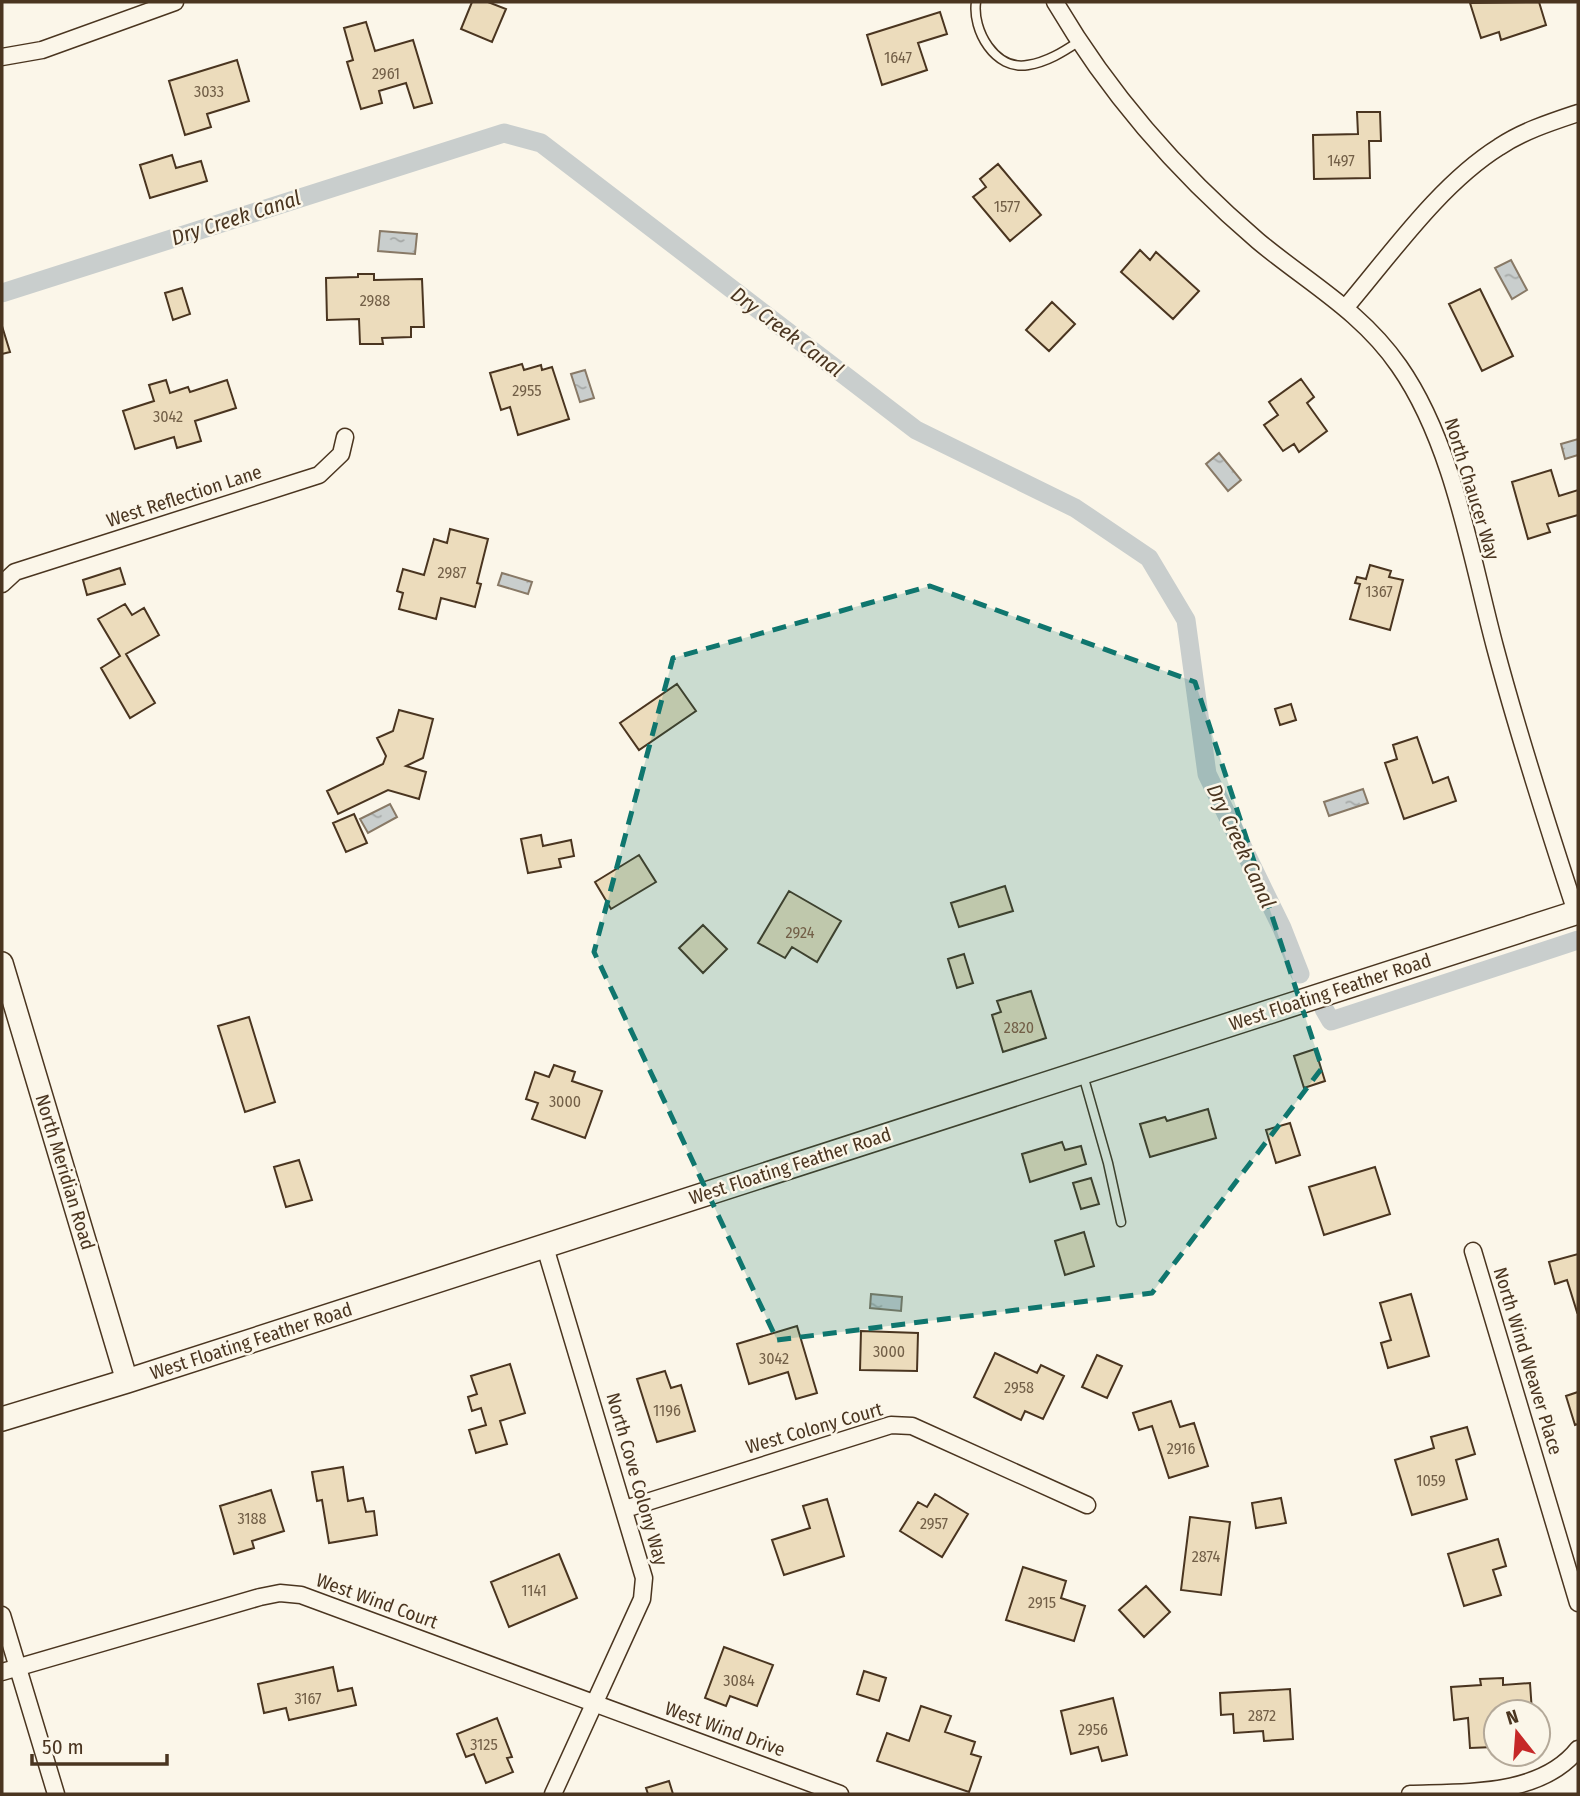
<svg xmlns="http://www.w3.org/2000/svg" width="1580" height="1796" viewBox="0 0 1580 1796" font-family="'Fira Sans Condensed',sans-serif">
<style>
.water{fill:url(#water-ripples);stroke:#887966;stroke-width:2}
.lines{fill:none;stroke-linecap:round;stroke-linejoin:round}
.canal{stroke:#c9cecd;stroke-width:19}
.building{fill:#ecdcbc;stroke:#4a3520;stroke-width:2}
.service-casing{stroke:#4a3520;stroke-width:11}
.minor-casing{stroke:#4a3520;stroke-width:19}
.tertiary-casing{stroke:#4a3520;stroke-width:24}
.secondary-casing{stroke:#4a3520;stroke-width:26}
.service{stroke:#fbf6e9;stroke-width:8}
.minor{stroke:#fbf6e9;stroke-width:16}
.tertiary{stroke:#fbf6e9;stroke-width:21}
.secondary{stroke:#fbf6e9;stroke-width:23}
.marked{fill:#0f766e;fill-opacity:0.2;stroke:#0f766e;stroke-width:5;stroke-dasharray:14 9;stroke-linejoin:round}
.labels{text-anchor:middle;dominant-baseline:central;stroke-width:5;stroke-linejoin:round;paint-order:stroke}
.number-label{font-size:16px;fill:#725f47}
.street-label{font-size:19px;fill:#4a3520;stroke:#fbf6e9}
.water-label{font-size:21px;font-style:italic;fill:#4a3520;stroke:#fbf6e9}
</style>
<defs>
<pattern id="water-ripples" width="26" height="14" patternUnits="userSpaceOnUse" patternTransform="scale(1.75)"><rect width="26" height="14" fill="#c9cecd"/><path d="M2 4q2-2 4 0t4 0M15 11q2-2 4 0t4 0" fill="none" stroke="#a5a8a6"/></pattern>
</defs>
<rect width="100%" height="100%" fill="#fbf6e9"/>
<path class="water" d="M380,231l37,3 -2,20 -37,-3z
M1511,260l16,30 -15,9 -17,-31z
M585,370l9,28 -14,4 -9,-28z
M1578,439v16l-13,4 -4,-15z
M1219,453l22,27 -13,11 -22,-27z
M502,573l30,9 -4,12 -30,-9z
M1363,789l5,14 -39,13 -5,-14z
M390,804l7,13 -29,16 -8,-14z
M871,1294l31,3 -1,14 -31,-3z"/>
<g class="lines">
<path class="canal" d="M2,293l502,-160 37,10 375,287 159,78 74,50 37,62 21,154 75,154 18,46
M1324,1009l7,12 247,-81"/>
</g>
<path class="building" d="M472,2h16l18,7 -14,33 -31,-13z
M1539,2l7,23 -45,15 -2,-8 -18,6 -11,-35z
M940,12l7,22 -29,9 9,27 -45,15 -15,-50z
M366,22l9,29 38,-11 19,63 -18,5 -8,-25 -27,8 3,12 -21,6 -14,-47 6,-2 -9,-32z
M237,60l12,41 -42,13 4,13 -26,8 -16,-54z
M1357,112h23l1,29h-12l1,37 -56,1 -1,-44 45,-1z
M172,155l4,13 25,-7 6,20 -57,17 -10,-33z
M998,164l43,51 -31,26 -37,-44 13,-10 -6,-8z
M1140,250l10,10 6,-8 43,39 -26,28 -52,-47z
M358,274h16v6l48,-1 2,48h-13v10l-29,1 1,6h-23l-1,-25 -32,1 -1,-42 32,-1z
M182,288l8,26 -17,6 -8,-27z
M1480,289l33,67 -31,15 -33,-67z
M1052,302l23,22 -26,27 -23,-21z
M2,326l8,26 -8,2z
M522,364l2,6 17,-5 1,5 10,-3 17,52 -51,16 -8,-28 -9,3 -11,-37z
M1301,379l13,18 -7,6 20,28 -28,21 -5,-8 -11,7 -19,-26 14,-10 -9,-13z
M166,380l4,13 18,-6 2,5 37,-12 9,28 -41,13 6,20 -24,7 -3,-11 -39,12 -12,-38 31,-10 -5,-16z
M1551,470l8,26 19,-6v25l-31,9 3,8 -22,7 -16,-57z
M450,529l38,10 -11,44 4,1 -6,23 -34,-9 -5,21 -37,-10 4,-16 -6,-2 6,-22 21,6 10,-36 13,4z
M1370,565l21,6 -2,6 14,3 -13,50 -40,-11 10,-35 -5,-1 2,-6 9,2z
M120,568l5,16 -38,11 -4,-15z
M125,604l7,11 12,-7 15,27 -33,19 29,49 -25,15 -29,-50 19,-12 -22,-37z
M677,684l19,27 -57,39 -19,-27z
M1291,704l5,16 -16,5 -5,-16z
M399,710l34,9 -10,39 -17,8 20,6 -7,27 -31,-9 -50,24 -11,-23 56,-27 3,-8 -9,-18 16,-7z
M1417,737l16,46 15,-6 8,24 -52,18 -19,-56 12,-4 -4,-14z
M354,814l13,29 -21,9 -13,-29z
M541,835l2,11 28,-6 3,16 -15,3 2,8 -33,6 -7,-34z
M639,855l17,27 -45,27 -16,-27z
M1005,886l8,25 -54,16 -8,-24z
M789,891l52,30 -24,41 -25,-15 -7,11 -27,-15z
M703,925l24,24 -24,24 -24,-25z
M964,954l9,29 -16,5 -9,-29z
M1031,991l15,47 -43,14 -11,-37 9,-3 -4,-11z
M249,1017l26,85 -30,10 -27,-86z
M1315,1049l10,32 -21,7 -10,-32z
M554,1065l21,7 -3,9 30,10 -17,47 -53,-19 6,-16 -12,-4 9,-27 14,5z
M1208,1109l8,29 -66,19 -10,-33 25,-7 2,4z
M1290,1123l10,32 -24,8 -10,-33z
M1062,1142l3,8 16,-4 5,18 -56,18 -8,-28z
M299,1160l13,40 -26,7 -12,-40z
M1375,1167l15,47 -66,21 -15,-48z
M1091,1178l8,26 -18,5 -8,-26z
M1084,1232l10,34 -29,9 -10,-34z
M1578,1254v57l-1,1 -10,-32 -12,4 -6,-22z
M1411,1294l18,62 -41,12 -7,-25 10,-3 -11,-37z
M797,1326l20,67 -21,6 -8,-27 -39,12 -12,-40z
M861,1331l57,2 -1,38 -57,-1z
M995,1353l42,20 4,-8 23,11 -21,43 -18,-8 -4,9 -47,-23z
M1097,1355l25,11 -15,32 -25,-11z
M510,1364l15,49 -25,8 7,23 -31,9 -7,-23 17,-5 -5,-17 -9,3 -4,-14 9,-3 -6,-18z
M665,1371l6,17 10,-3 14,46 -38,11 -20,-63z
M1578,1392v32l-3,1 -9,-29z
M1171,1401l9,26 14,-4 14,43 -39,12 -17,-52 -13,4 -6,-17z
M1467,1427l8,27 -19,6 11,39 -55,16 -17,-55 39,-12 -3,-11z
M343,1467l5,34 15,-3 3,14 8,-1 3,24 -48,8 -7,-43 -5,1 -5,-29z
M271,1490l13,41 -32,10 2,7 -20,6 -14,-48z
M935,1494l33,20 -26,43 -42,-26 18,-29 9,5z
M1281,1498l5,25 -30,5 -4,-25z
M827,1499l17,57 -60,19 -12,-35 38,-12 -7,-22z
M1190,1517l40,5 -9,73 -40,-5z
M1498,1539l8,27 -13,4 8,25 -37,11 -16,-52z
M559,1554l18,44 -68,29 -18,-45z
M1023,1567l43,14 -5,17 24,8 -11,35 -68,-21z
M1146,1586l24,26 -26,25 -25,-27z
M724,1647l49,18 -16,41 -27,-10 -4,10 -21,-8z
M333,1667l5,24 14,-3 4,17 -67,15 -3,-12 -22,5 -6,-29z
M864,1671l22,7 -7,23 -22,-7z
M1503,1678v7l27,-2 2,29h-36v11h-4l2,24 -24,1 -2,-30 -14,2 -3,-33 30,-2 -1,-6z
M1290,1689l3,50 -29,2 -1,-10 -29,2 -1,-19 -12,1 -1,-22z
M1113,1698l14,57 -25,6 -4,-14 -27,7 -10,-43z
M921,1706l30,10 -6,16 30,10 -4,12 10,3 -12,35 -92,-31 10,-28 22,8z
M497,1718l15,39 -5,1 6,14 -27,11 -12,-29 -8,3 -9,-23z
M669,1781l4,13h-25l-2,-6z"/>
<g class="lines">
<g class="service-casing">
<path id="service" d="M976,2c-4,28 19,69 52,63 19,-3 35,-13 50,-23
M1083,1075l25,88 13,59"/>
</g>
<g class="minor-casing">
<path id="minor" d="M1055,2c54,92 121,169 203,239 49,41 103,70 141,125 54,77 72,191 96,281 24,90 52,177 81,265
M2,57l40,-7 133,-48
M1346,307c45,-53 94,-123 153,-160 24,-16 52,-25 79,-34
M2,584l13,-12 304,-97 22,-21 4,-17
M545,1247l99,331 -2,21 -89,195
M1473,1251l105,352
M625,1509l266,-84 21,1 175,79
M2,1615l54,179
M2,1672l258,-75 20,-4 21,2 539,199
M1410,1794c56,-2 131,2 168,-45"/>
</g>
<g class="tertiary-casing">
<path id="tertiary" d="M2,963l125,418"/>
</g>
<g class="secondary-casing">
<path id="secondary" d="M2,1419l125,-38 1451,-469"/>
</g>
<use href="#service" class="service"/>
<use href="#minor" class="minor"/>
<use href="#tertiary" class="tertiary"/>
<use href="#secondary" class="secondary"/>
</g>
<path class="marked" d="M930,586l265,96 127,386 -170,225 -375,47 -183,-388 79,-294z"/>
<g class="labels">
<g class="number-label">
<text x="898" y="57">1647</text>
<text x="386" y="73">2961</text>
<text x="209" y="91">3033</text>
<text x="1341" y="160">1497</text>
<text x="1007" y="206">1577</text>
<text x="375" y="300">2988</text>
<text x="527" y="390">2955</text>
<text x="168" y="416">3042</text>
<text x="452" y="572">2987</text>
<text x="1379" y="591">1367</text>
<text x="800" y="932">2924</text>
<text x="1019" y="1027">2820</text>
<text x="565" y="1101">3000</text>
<text x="889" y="1351">3000</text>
<text x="774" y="1358">3042</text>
<text x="1019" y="1387">2958</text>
<text x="667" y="1410">1196</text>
<text x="1181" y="1448">2916</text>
<text x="1431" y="1480">1059</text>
<text x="252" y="1518">3188</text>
<text x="934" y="1523">2957</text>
<text x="1206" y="1556">2874</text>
<text x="534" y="1590">1141</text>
<text x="1042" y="1602">2915</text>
<text x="739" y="1680">3084</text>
<text x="308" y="1698">3167</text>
<text x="1262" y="1715">2872</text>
<text x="1093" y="1729">2956</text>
<text x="484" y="1744">3125</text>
</g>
<g class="street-label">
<text transform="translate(1472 489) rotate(73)">North Chaucer Way</text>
<text transform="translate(184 496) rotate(-18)">West Reflection Lane</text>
<text transform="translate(1330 992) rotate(-18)">West Floating Feather Road</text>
<text transform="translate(790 1166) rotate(-18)">West Floating Feather Road</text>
<text transform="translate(65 1172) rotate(73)">North Meridian Road</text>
<text transform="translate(251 1341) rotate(-18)">West Floating Feather Road</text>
<text transform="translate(1528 1361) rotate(73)">North Wind Weaver Place</text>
<text transform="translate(814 1428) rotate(-16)">West Colony Court</text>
<text transform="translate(637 1479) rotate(74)">North Cove Colony Way</text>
<text transform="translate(377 1601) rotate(20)">West Wind Court</text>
<text transform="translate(725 1729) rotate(20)">West Wind Drive</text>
</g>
<g class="water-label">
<text transform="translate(236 218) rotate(-18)">Dry Creek Canal</text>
<text transform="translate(787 332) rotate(37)">Dry Creek Canal</text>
<text transform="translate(1241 846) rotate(65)">Dry Creek Canal</text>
</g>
</g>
<rect width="1580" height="1796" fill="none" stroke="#4a3520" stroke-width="7"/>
<g transform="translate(1517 1733) rotate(343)"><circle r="33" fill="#fbf6e9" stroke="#b4a999" stroke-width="2"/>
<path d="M0-5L12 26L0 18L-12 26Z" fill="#c62828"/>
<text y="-10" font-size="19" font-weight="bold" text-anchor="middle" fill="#4a3520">N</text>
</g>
<path d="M32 1754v10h135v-10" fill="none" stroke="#4a3520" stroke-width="3.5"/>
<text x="42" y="1754" font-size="21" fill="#4a3520" stroke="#fbf6e9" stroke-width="5" paint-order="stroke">50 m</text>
</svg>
